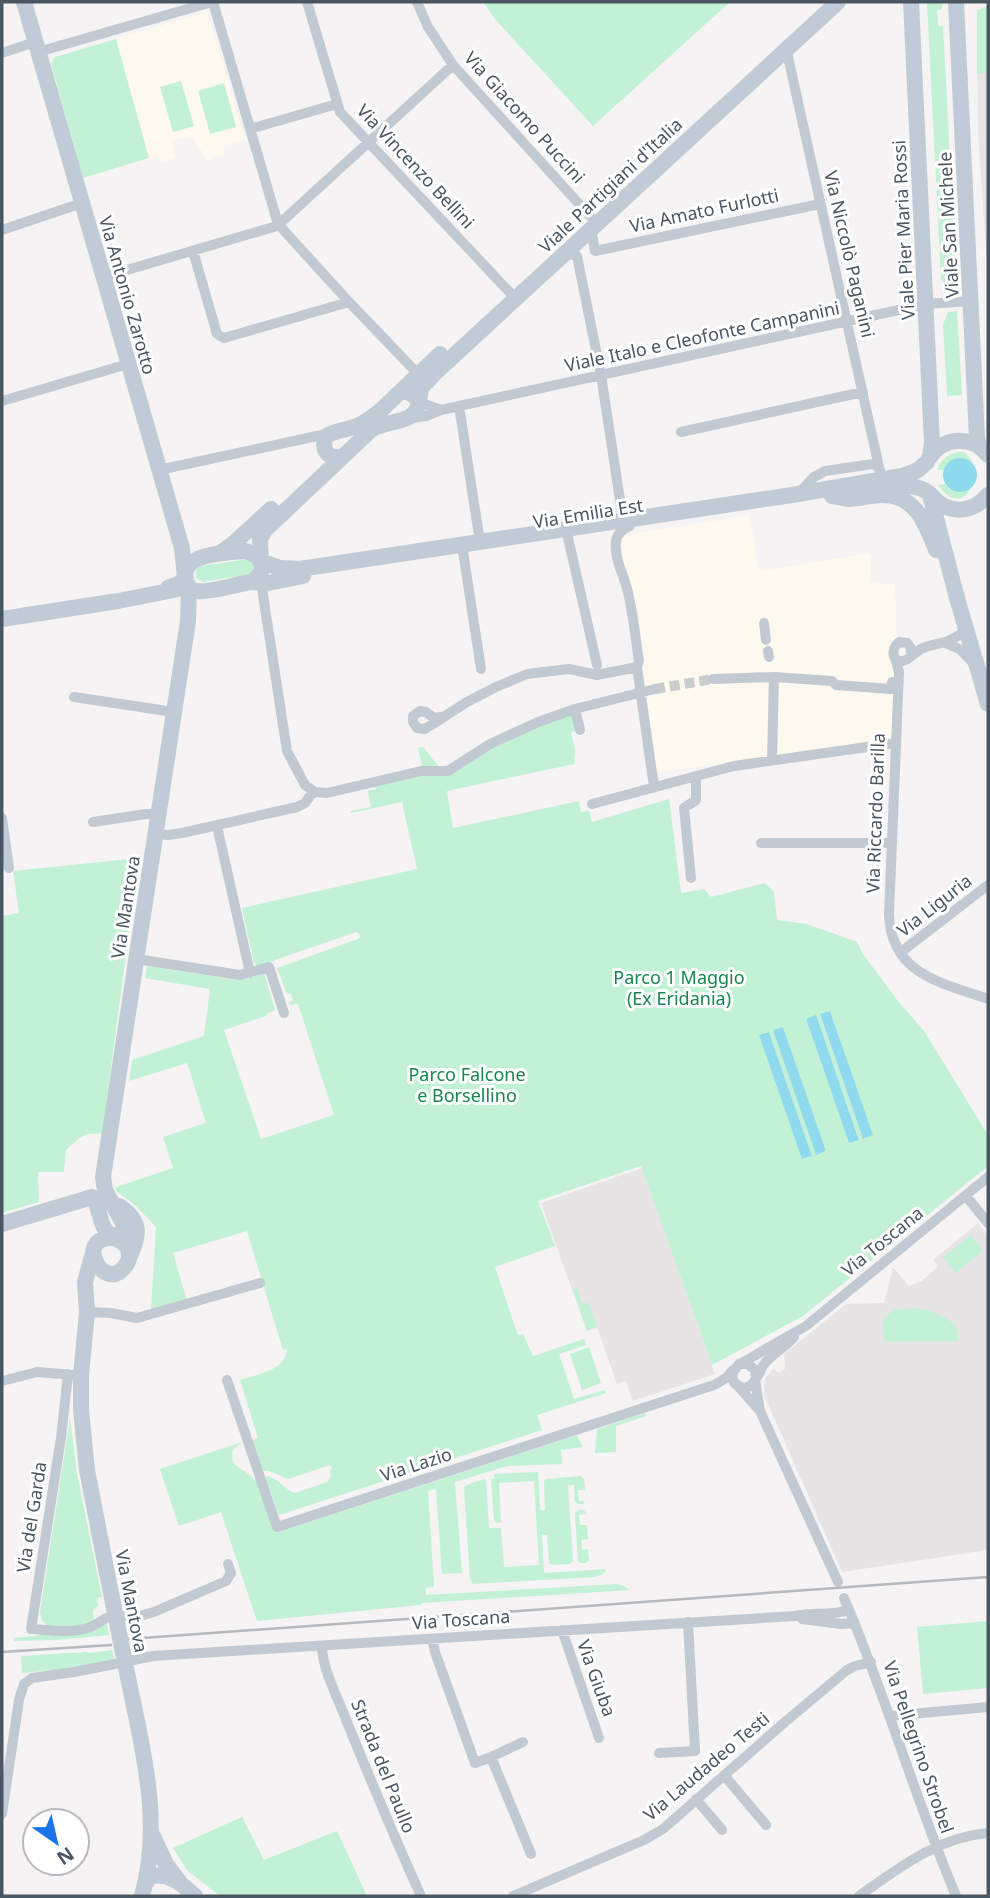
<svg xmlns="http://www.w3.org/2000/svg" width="990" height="1898" viewBox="0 0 990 1898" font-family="'Noto Sans',sans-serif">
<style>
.commercial{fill:#fdf9ef}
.education{fill:#e6e4e5}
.green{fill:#c3f1d5;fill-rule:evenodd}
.water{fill:#90daee}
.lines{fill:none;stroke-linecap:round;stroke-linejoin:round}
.street-tunnel{stroke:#caccce;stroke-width:10;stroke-dasharray:10 5;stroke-linecap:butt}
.street{stroke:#c1cad2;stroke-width:10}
.secondary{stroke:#c1cbd6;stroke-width:16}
.rail{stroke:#b5b8bd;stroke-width:2.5}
.secondary-bridge{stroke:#c1cbd6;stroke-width:16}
.labels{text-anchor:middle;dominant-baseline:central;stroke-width:6;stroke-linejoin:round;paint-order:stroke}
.street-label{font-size:18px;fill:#4a5661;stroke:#fff}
.park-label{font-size:18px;fill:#17864f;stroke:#fff}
</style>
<rect width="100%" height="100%" fill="#f5f3f3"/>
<path class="commercial" d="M207,12l38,128 -22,6 2,9 -12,3 -2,3h-3l-16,-25 -21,5 5,17 -16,5 -2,-7 -75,22 -32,-114 4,-7z
M750,515l9,56 112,-18v30l24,1 3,86 -6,72 -115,13 -121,18 -36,-237z"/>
<path class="education" d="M988,6v259h-1l-9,-131 -1,-124z
M642,1168l73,206 -82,27 -7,-20 -9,3 -20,-57 -10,4 -46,-128z
M978,1223l10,13v314l-146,22 -78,-177 1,-16 9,-11 4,5 7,-4 -1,-15 62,-50 38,-1 9,-36 16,19 13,-5 16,-15 -5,-6z"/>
<path class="green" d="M483,2h247l-137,124 -98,-107z
M927,2h15v7l-5,1 1,16h5l14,265 -10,1 -6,-14z
M988,6v66l-11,2v-64z
M116,39l33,119 -66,20 -32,-114 4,-7z
M181,81l13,45 -21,6 -13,-45z
M224,83l12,44 -26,7 -12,-43z
M957,311l5,84 -15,1 -4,-71 5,-13z
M963,452c27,15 2,72 -25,33l7,-1 5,5 27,-15 -3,-8h-29l-1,4h-7c4,-12 13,-18 26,-18z
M248,559l7,7 -4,8 -48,8 -7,-4v-8l5,-4z
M570,708l6,23 -5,1 4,18 -1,14 -127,27 6,37 126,-27 2,11 8,-1 3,11 77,-23 12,94 23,-4 7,8 54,-14 9,9 3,28 30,4 50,18 6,12 35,47 26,30 64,104v31l-185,150 -91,49 -71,-199 -103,35 17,45 -60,21 20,60 3,8 5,-1 10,22 51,-17 2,6 -27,9 15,45 31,-9 1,3 -69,22 5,15 -263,85 -14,-39c14,1 19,14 30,17l32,-11 4,-5 -1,-7 2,-1 -2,-4 -42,14 -19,-8h-6l-10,-31 5,-2 -18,-58c17,-6 46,-9 47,-31l-4,1 -36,-119 -74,22 14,48 -36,9 5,-83 -20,-21 -20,-15v-4l57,-19 -10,-31 43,-14 -19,-60 -58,18 3,-21 72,-24 6,-47 -65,-11 2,-12 91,14 9,-1 17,-6 11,37 -9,4v2l-42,14 37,109 73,-24 -36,-111 -7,1 -3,-2 5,-3 -2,-6h-4l-10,-26 81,-29 2,-2 -1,-4 -3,-1 -98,34 -4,-3 -12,-55 175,-39 -15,-67 -51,11 -1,-2 21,-4 -3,-16 8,-2 -1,-4 49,-11 -6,-26 5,-1 17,21 7,-1zM830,1011l42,124 -9,4 -43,-124zM816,1016l43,123 -10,4 -43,-124zM783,1027l43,124 -9,3 -43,-124zM769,1032l43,124 -9,3 -44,-124z
M139,858l-37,276c-20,-2 -22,4 -36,16l-2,22h-26l1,30 -37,11v-297l17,-3 -6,-42z
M971,1235l12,15 -27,23 -13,-16z
M577,1288l6,17 6,-3 8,25 -10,4 -14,-41z
M916,1308c13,2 35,8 41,22 1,3 1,8 1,11l-74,1 -1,-23 11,-9z
M589,1347l12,36 -19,7 -12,-36z
M645,1413l1,3 -30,10v26l-21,1 2,-24z
M70,1418l7,55 25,124 -5,1 1,8 -5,4c0,4 2,8 -1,12 -7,7 -34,4 -44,4l-7,-7 -1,-7z
M574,1436h3l6,11 -22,3 1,14 -55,2 -52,16 7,91 -20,1 -6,-85 -8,2 6,96 -8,1v7l190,-11 6,1 8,5 -208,13 -1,2 -164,16 -36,-109 -42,14 -19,-57 82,-27 -9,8c-5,19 13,17 21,30l2,-1 19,54z
M538,1472l2,38h5l-1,-29 2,-2 35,-3 3,3 1,11h-7l1,11h6l-2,3h-5l-3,-2 -1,-17h-6l5,76 -3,3 -18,1 -3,-2 -2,-28h-5l2,38 62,-4 -1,3 -4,3 -7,2 -121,7 -3,-5 -6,-92 7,-4 15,-4 3,49h12l3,39 35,-2 -5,-84 -35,2 2,39 -4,1 -3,-3 -3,-41h3v-5z
M578,1510h5l3,2v2l-7,1 1,10h7l1,14 -7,1 1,10 6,-1 1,11 -3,3h-5l-3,-2 -3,-48z
M988,1621v67l-65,6 -6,-67z
M107,1624l2,11 -54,5 -41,1v-3l21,-2 10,-3z
M112,1650l2,9 -49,10 -43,4 -1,-17 65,-4 4,1z
M242,1817l22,43 73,-29 30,65h-147l-33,-26 -14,-22z"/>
<path class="water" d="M943 475a17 17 0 1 1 34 0a17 17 0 1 1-34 0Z
M830,1011l43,124 -10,4 -43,-125z
M816,1015l43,125 -10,3 -43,-124z
M783,1027l43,124 -10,4 -43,-125z
M769,1032l43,124 -10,3 -43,-124z"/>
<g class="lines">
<path class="street-tunnel" d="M655,689l58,-10"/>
<path class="street" d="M213,2l65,222 71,78 69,72
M307,2l33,110 175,186
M417,2l11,25 25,38 137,151
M788,47v10l91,410
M38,52l174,-50
M2,53l33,-11
M250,129l87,-25
M591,229l4,22 225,-47
M2,230l80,-27
M193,251l24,83 7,4 125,-36
M564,253l13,3 24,119 21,138 -2,6 -5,2
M103,277l174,-51 176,-161
M2,401l126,-37
M459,406l21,136
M441,410l485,-106 45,-3
M407,419l19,-3 15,-6 -22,-8
M681,432l182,-40
M159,470l172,-37
M800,492l14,-15 11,-6 48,-7 3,1 4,5
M630,526c-7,3 -13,7 -14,15 -2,16 6,30 10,44 7,24 9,51 13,76l-2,6 17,120
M566,529l31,136
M462,545l19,124
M261,582l26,169 18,34 10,7 12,1 94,-22h27l42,-27 48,-22 37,-13 80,-20
M764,623l2,17
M946,643l15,7 13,14
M768,651l1,6
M911,656v-8l-4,-5 -8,-1c-7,5 -9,20 4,19 6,-1 12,-9 18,-12 16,-7 25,-4 41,-16l1,-11
M895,658l4,14 -10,242c2,61 53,69 99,85
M713,679l61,-2 58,4 4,4 55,4 1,-7 6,1
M74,697l100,15
M575,709l5,21
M441,717l-7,1 -8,-6 -6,-1 -7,5v6l4,6 8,1 42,-27 29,-15 31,-13 42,-5 28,6 40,-8
M772,760l2,-83
M592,804l142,-38 161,-23
M2,818l7,50
M93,822l53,-8h12
M217,826l33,147
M155,834l13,1 14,-2 115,-26 8,-4 8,-11
M761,843h131
M691,878l-7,-70 12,-8v-24
M901,952l87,-67
M136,959l104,16 29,-8 15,46
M966,1196l22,27
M87,1312l24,1 26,5 123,-35
M740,1364l66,-38 182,-149
M68,1374l-7,64 -30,191c18,1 42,5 59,-2 6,-2 11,-6 16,-9
M756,1378l-1,-8 -7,-6h-9l-6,8c-1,6 -1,11 6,14 15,8 19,-15 26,-23 8,-10 21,-16 29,-26
M227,1380l50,147 437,-142 12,-7 7,-8
M755,1380l5,31 78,171
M2,1381l35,-9 37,3
M738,1386l22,25
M844,1598c42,98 71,200 112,298
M124,1616l13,1 17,-5 72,-31 5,-8 -3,-9
M802,1619l39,5 14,-1
M562,1630l37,108
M432,1639l3,13 40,111 16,-6 40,97
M322,1646c0,23 17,54 25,76 24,59 48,117 74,174
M133,1660l20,-4 642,-40c18,-4 37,0 54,-6
M889,1716l99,-9
M659,1753l36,-2 -7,-129
M491,1757l32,-15
M724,1775l42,50
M696,1799l26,31
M2,1814l17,-114 5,-16 8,-6 42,-6 41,-8
M513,1896l131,-56 19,-11 122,-107 62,-52 8,-4 16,-4
M859,1896c40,-28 79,-59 129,-63"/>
<path class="secondary" d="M24,2l158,546 3,30 -7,6 -10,4
M911,2l21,441 -2,14
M956,2l21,436 2,8
M400,392l40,-38
M419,402l2,-14 15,-16 402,-370
M341,457c-14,2 -20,-8 -15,-21 10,-6 22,-6 33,-11 16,-7 28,-21 41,-33 9,-1 14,2 19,10 -4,24 -29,16 -48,28l-106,100 -5,9 1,22 19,7 20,1 492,-74 110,-19 16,-6 9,-8
M929,458c15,-22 43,-23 59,-3
M890,488c14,-3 28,-4 40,6
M930,495l27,103 31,106
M931,495c16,20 41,19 57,0
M832,496c6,1 11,2 17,3 11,0 22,-4 33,-4 33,-1 44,29 54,55
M246,551c18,6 23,21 4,31 -12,2 -42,11 -53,9 -6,-1 -10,-5 -11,-11 -7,-27 43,-28 60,-29z
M222,552l12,-9 37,-34
M250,582l18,1 35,-7
M2,619l116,-18 71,-14 -1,34 -85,556 2,13 19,35v4l-8,9
M119,1206c23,15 21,29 10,52
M2,1224l90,-27c9,10 6,25 15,35 7,7 17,8 21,17 2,6 1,12 -2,16 -21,32 -55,-30 -11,-27
M93,1253l-8,29 2,30 -6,63v35l6,60 20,103
M125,1663c15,76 39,156 17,233
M153,1836l13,28 15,20
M145,1884l5,-7c18,-6 33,8 45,19"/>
<path class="rail" d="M129,1639l859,-62
M2,1652l109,-7"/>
<path class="secondary-bridge" d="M107,1573l18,90"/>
</g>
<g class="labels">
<g class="street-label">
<text transform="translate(525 117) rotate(48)">Via Giacomo Puccini</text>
<text transform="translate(416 166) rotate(47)">Via Vincenzo Bellini</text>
<text transform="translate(610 185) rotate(-43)">Viale Partigiani d'Italia</text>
<text transform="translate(704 210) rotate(-12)">Via Amato Furlotti</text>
<text transform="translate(948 225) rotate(-93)">Viale San Michele</text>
<text transform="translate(903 230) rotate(-93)">Viale Pier Maria Rossi</text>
<text transform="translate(850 254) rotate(77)">Via Niccolò Paganini</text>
<text transform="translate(128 295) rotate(74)">Via Antonio Zarotto</text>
<text transform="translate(702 336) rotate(-12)">Viale Italo e Cleofonte Campanini</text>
<text transform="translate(588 513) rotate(-9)">Via Emilia Est</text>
<text transform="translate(875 813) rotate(-88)">Via Riccardo Barilla</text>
<text transform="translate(934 905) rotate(-38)">Via Liguria</text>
<text transform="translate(125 907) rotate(-81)">Via Mantova</text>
<text transform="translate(882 1241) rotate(-39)">Via Toscana</text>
<text transform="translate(416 1464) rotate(-18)">Via Lazio</text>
<text transform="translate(31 1517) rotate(-81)">Via del Garda</text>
<text transform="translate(132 1601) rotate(79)">Via Mantova</text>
<text transform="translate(461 1619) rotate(-4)">Via Toscana</text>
<text transform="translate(597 1678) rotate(70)">Via Giuba</text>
<text transform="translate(919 1747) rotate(71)">Via Pellegrino Strobel</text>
<text transform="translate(384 1766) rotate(68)">Strada del Paullo</text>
<text transform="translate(706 1766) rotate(-40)">Via Laudadeo Testi</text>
</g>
<g class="park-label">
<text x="679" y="977">Parco 1 Maggio<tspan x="679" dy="21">(Ex Eridania)</tspan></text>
<text x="467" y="1074">Parco Falcone<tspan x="467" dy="21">e Borsellino</tspan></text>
</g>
</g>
<rect width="990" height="1898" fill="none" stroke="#4a5661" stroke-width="7"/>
<g transform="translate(56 1842) rotate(146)"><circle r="33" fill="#ffffff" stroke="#b7bbc0" stroke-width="2"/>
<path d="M0-5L12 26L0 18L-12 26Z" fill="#1a73e8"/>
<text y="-10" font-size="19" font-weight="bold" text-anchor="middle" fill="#4a5661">N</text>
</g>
</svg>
